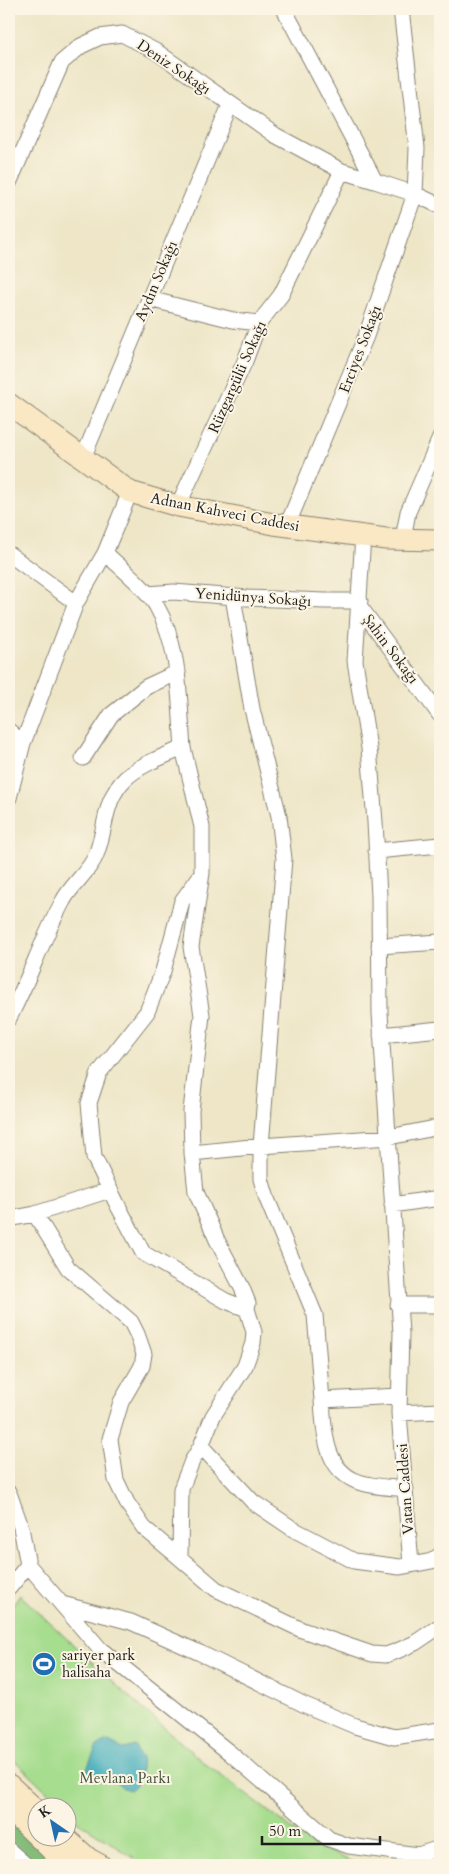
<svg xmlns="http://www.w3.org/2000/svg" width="449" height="1874" viewBox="0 0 449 1874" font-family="Cardo,serif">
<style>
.green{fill:#a6dd8e;stroke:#617c55}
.forest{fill:#84bc79;stroke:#506c4a}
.water{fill:#3eacbc;stroke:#2d646c}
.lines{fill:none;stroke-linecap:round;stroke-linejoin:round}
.minor-casing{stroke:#858172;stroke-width:17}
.secondary-casing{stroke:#858172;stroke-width:23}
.minor{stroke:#fff;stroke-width:15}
.secondary{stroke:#fae7c3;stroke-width:21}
.labels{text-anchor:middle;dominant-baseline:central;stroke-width:4;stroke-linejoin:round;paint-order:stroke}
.street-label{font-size:15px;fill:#1c1c1c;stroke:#fcf5e5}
.poi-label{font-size:15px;fill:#1c1c1c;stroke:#fcf5e5;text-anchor:start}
.park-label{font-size:15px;fill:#45563e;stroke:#fcf5e5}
</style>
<rect width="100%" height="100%" fill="#fcf5e5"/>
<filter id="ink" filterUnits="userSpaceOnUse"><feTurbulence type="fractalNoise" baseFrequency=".02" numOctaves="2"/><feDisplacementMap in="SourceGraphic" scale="10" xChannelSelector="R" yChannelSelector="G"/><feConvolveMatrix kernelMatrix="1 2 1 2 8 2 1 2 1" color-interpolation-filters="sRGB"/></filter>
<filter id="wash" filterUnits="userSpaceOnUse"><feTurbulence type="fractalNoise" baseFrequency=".0096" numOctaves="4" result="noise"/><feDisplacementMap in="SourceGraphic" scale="20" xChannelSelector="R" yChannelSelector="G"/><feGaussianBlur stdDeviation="1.12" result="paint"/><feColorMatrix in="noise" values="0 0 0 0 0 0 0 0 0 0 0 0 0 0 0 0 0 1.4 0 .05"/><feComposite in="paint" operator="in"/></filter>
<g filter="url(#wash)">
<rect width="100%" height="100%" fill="#eee6c7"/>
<path class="green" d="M20,1595l104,97 79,70 110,83 48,20h-216l-67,-43 -10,-10v-6h-6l-53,-51v-144z"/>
<path class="forest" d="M9,1813l37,37 1,15h-38z"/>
<path class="water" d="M107,1741l16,8 12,-3 2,6 5,5c-1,11 -1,27 -12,33l-7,-2 -9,-8 -20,-1 -5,-6 -2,-5 10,-22z"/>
</g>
<g filter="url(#ink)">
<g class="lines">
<g class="minor-casing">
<path id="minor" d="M284,9l91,172 40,13 2,-46 -16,-139
M9,183l53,-121 19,-16 19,-9 22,-3 35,18 118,83 67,36 33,10
M149,299l84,21 26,3
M83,458l147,-353
M178,506l67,-145 14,-38 22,-28 61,-124
M287,526l79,-190 49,-142 25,12
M363,536l-8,125 14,87 6,74 4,74 1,117 21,320 -2,80 41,-2
M403,539l5,-27 32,-74
M105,553l25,-61
M9,554l67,49 29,-50c17,16 38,32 51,52 25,43 23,95 27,143 -18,8 -42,16 -57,30 -23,22 -19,49 -30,77 -6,16 -25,30 -33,46 -21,38 -34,79 -54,117
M147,594l27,-2 74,6 77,3h35
M233,597l19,112 27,107 5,43 -23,287 128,-9 51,-10
M360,607l80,108
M9,731l14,12
M183,748l19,79v46l-11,74 11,68 -11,96 1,42 69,-7v33l6,20 48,116 7,85 77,-4
M83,758l28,-43 35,-28 32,-15
M9,798l14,-55 53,-140
M376,851l64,-6
M379,946l61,-4
M381,1035l59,-6
M192,1153l4,39 21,48 25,48 6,15 -1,6 -21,-8 -83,-48 -26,-49 -23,-47 -5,-54 10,-30 48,-61 16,-41 19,-70 19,-26
M392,1205l48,-7
M35,1214l75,-24
M9,1219l26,-5 33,54 63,54 6,12 7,20 -2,12 -21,36 -11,37 6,41 11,23 17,25 36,30
M398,1305h42
M247,1309l7,23 -1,11 -8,23 -32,50 -12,30 -9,15 -11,28 -1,69 36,31 86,41 70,24 14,1 11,-4 18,-8 25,-17
M322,1400c2,29 2,68 34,81 15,6 34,6 50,8
M399,1413l12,152
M201,1446l52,56 40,27 61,32 46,6 32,-6 8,-6
M9,1493l12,34 7,38 72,84 130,104 99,86 20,7 69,9 22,-7
M9,1588l19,-23
M62,1604l69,18 69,31 105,52 50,21 39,11 46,-7
M9,1850l17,15"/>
</g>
<g class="secondary-casing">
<path id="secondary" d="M9,404l121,88 48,14 96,18 112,15 54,1
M9,1785l29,27
M9,1809l58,56
M63,1836l26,23 11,6"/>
</g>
<use href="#minor" class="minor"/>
<use href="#secondary" class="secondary"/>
</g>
</g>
<defs>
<g id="stadium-disc" transform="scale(1.25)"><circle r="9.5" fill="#1f6fb2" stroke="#fcf5e5"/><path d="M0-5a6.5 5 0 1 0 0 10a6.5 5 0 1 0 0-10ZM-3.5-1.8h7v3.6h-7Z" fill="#fff"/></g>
</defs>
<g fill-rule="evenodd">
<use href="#stadium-disc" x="44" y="1664"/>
</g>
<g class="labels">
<g class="street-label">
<text transform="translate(174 67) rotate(34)">Deniz Sokağı</text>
<text transform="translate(156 281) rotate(-67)">Aydın Sokağı</text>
<text transform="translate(360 349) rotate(-69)">Erciyes Sokağı</text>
<text transform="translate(237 377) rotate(-66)">Rüzgargülü Sokağı</text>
<text transform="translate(225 512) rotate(11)">Adnan Kahveci Caddesi</text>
<text transform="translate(253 597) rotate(4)">Yenidünya Sokağı</text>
<text transform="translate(391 649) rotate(53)">Şahin Sokağı</text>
<text transform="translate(405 1489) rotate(-94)">Vatan Caddesi</text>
</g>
<g class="poi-label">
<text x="62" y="1655">sariyer park<tspan x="62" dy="17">halisaha</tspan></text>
</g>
<g class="park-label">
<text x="125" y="1778">Mevlana Parkı</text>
</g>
</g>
<rect width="449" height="1874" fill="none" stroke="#fcf5e5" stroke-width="30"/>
<g transform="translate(52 1822) rotate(326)"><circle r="24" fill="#fcf5e5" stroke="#a29e95"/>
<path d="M0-4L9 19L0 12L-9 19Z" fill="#1f6fb2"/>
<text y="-8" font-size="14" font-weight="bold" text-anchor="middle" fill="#1c1c1c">K</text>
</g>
<path d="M262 1836v8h118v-8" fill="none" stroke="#1c1c1c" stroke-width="2.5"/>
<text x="269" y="1836" font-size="15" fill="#1c1c1c" stroke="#fcf5e5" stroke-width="4" paint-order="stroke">50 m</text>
</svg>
